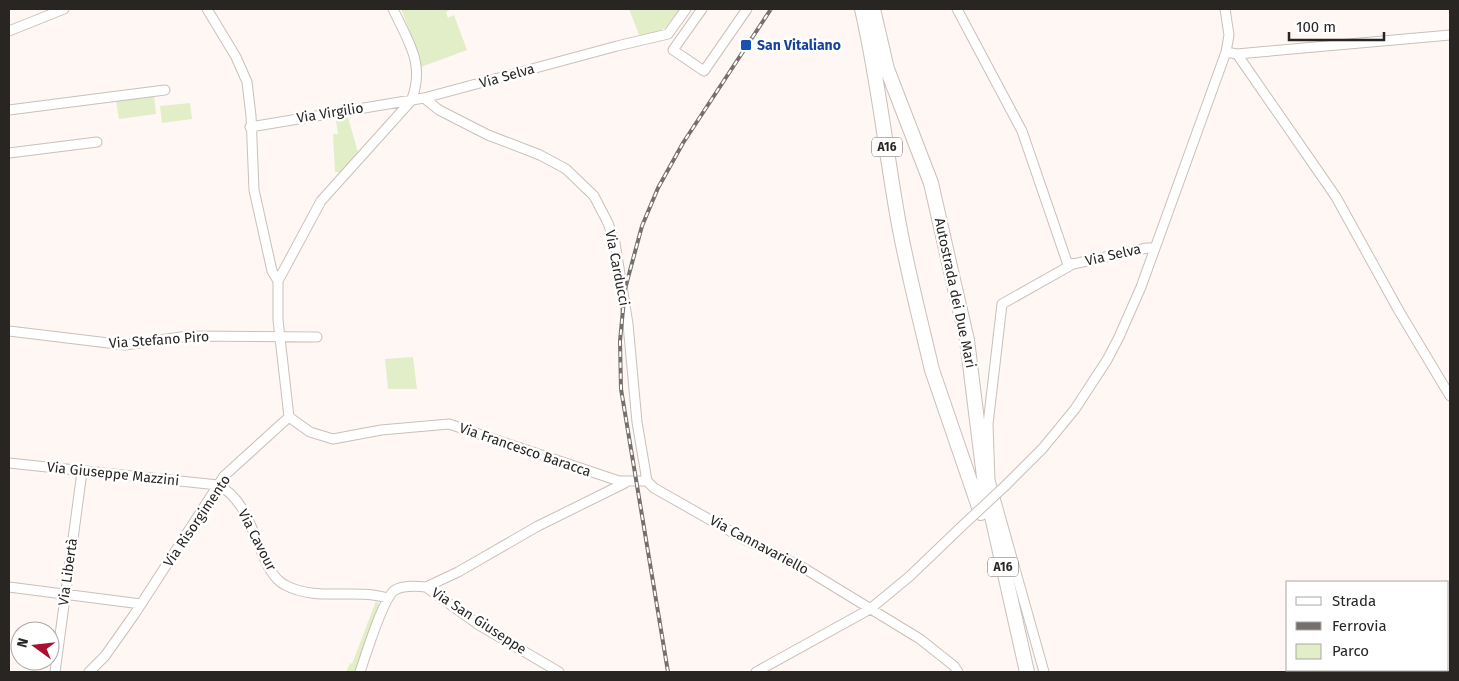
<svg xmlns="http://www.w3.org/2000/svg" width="1459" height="681" viewBox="0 0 1459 681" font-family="'Fira Sans',sans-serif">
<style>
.green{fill:#e2eec8}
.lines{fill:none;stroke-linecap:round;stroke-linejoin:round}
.minor-casing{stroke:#c9c0bb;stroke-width:11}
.highway-casing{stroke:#c9c0bb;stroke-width:16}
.minor{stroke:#fff;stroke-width:9}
.highway{stroke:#fff;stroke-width:14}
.rail-casing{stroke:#75706d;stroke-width:4}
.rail{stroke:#fff;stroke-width:2;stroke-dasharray:5.5;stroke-linecap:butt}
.minor-bridge-casing{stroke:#c9c0bb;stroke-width:11;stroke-linecap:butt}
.minor-bridge{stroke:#fff;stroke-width:9}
.transit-dot{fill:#1a4fb4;stroke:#fff;stroke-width:2}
.labels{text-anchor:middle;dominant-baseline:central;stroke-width:5;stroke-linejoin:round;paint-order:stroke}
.shield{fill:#fff;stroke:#686665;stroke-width:1}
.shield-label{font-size:12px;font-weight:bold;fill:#282523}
.transit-label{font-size:14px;font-weight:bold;fill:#164399;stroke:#fff;text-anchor:start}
.street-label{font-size:14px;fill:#282523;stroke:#fff}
</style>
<rect width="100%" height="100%" fill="#fff7f3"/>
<path class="green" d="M401,9h50l-5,3 2,6 6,-3 13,35 -46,17 -6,-23z
M629,9h51l-16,20 -24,8z
M154,96l2,18 -37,5 -3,-18z
M190,103l2,16 -30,4 -2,-17z
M335,114h12l11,38 -16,20h-7l-2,-38h5z
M413,357l4,32h-29l-3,-30z
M376,601l5,5 -24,66h-11l4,-9 2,1z"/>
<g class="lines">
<g class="minor-casing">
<path id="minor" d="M207,9l29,48 11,25 4,34 3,74 18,81 6,10
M702,9l-29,41 31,21 43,-62
M957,9l65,122 45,131 6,2 74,-16h8
M9,31l55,-22
M1226,52l11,2 99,143 63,114 51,85
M1237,54l213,-19
M424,98l15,12 49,25 52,20 26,14 28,27 14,27 7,20 13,81 9,98 10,59
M9,110l156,-20
M250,127l174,-29 193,-52 51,-12 18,-25
M9,153l88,-11
M9,331l116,14 63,-9 129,1
M289,417l21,15 23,7 48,-9 68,-6 170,57h28
M9,463l209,22c39,19 39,86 67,100 32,17 69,3 102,13
M647,481l7,7 90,51 58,28 118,72 34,27 4,6
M1005,486l38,-38 32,-39 32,-49 12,-23 22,-50 85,-235 3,-17 -4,-26
M9,587l132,17
M426,587l32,-15 80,-46 87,-43
M55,672l27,-200
M89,672l16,-16 29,-41 90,-139 65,-59 -11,-97v-39l43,-80 90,-100c15,-36 -3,-60 -18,-92
M360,672c5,-15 24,-76 35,-82 9,-5 21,-4 31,-3l53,38 80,47
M756,672l114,-63 40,-33 51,-49
M1044,672l-54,-192 -2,-56 14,-120 71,-40"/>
</g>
<g class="highway-casing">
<path id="highway" d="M862,9c17,73 24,147 38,221 9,47 21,93 32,140l49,143
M873,9l14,60 44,114 20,88 16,69 18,145 42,187"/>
</g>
<use href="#minor" class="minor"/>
<use href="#highway" class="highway"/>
<g class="rail-casing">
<path id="rail" d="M668,672l-47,-283 -1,-48 5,-52 17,-63 16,-38 25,-45 88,-134"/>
</g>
<use href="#rail" class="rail"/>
<g class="minor-bridge-casing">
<path id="minor-bridge" d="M961,527l44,-41"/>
</g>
<use href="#minor-bridge" class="minor-bridge"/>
</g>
<rect class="transit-dot" x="740" y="39" width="12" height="12" rx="2.5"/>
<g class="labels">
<g class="shield">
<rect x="872" y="137.5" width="30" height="19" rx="4"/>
<rect x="988" y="557.5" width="30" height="19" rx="4"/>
</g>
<g class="shield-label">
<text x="887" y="147">A16</text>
<text x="1003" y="567">A16</text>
</g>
<g class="transit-label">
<text x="757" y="45">San Vitaliano</text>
</g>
<g class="street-label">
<text transform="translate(507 76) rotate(-16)">Via Selva</text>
<text transform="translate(330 113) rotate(-9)">Via Virgilio</text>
<text transform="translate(1113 255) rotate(-13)">Via Selva</text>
<text transform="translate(617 268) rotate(79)">Via Carducci</text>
<text transform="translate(955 293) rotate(78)">Autostrada dei Due Mari</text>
<text transform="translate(159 340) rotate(-4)">Via Stefano Piro</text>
<text transform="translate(525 450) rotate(19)">Via Francesco Baracca</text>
<text transform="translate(113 474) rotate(6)">Via Giuseppe Mazzini</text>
<text transform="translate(197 521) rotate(-56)">Via Risorgimento</text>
<text transform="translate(257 540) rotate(63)">Via Cavour</text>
<text transform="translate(759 545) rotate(28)">Via Cannavariello</text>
<text transform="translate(68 572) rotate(-82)">Via Libertà</text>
<text transform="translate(479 621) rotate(33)">Via San Giuseppe</text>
</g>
</g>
<rect width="1459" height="681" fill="none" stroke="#282523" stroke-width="20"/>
<rect x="1286" y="581" width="162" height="90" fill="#ffffff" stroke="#a9a8a7"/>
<rect x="1296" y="597" width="25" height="8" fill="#ffffff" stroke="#a9a8a7"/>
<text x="1332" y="606" font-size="15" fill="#282523">Strada</text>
<rect x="1296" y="622" width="25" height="8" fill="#75706d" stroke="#a9a8a7"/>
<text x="1332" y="631" font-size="15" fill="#282523">Ferrovia</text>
<rect x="1296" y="644" width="25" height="15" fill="#e2eec8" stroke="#a9a8a7"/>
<text x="1332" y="656" font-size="15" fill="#282523">Parco</text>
<g transform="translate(35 646) rotate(285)"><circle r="24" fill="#ffffff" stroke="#a9a8a7"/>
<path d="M0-4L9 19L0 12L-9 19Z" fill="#a80f31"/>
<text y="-8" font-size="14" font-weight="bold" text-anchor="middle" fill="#282523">N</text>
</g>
<path d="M1289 32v8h95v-8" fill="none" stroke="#282523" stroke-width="2.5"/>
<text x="1296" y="32" font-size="15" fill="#282523" stroke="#ffffff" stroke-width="4" paint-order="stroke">100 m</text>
</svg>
